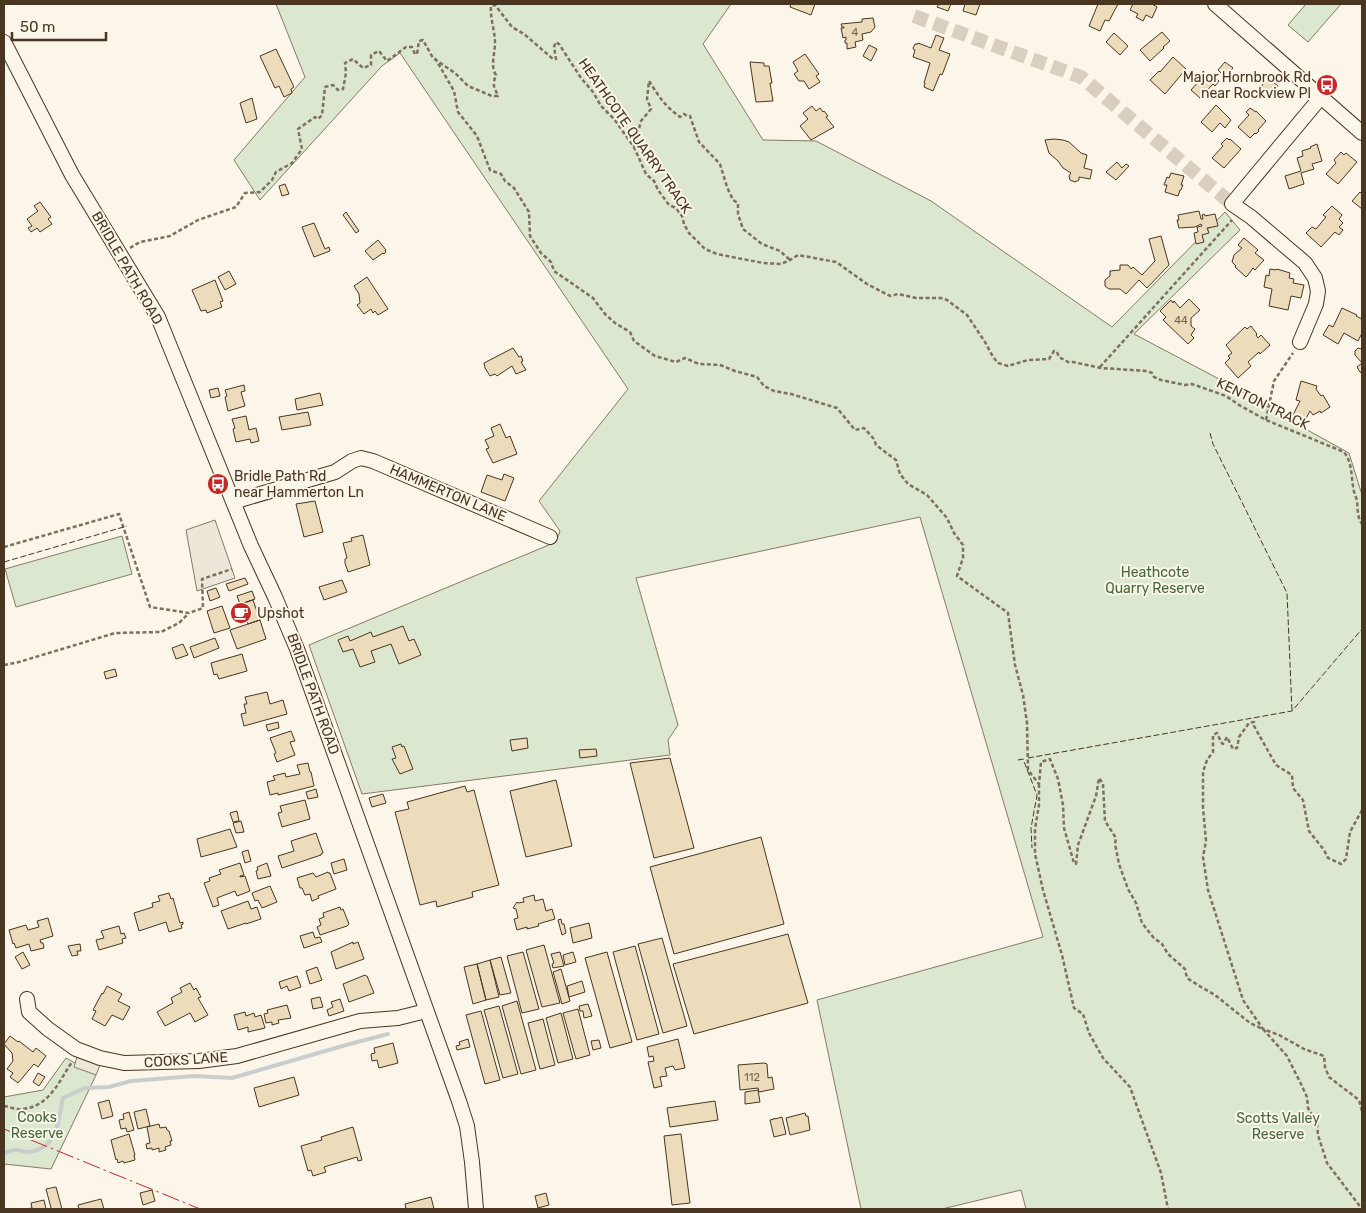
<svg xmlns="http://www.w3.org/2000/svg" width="1366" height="1213" viewBox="0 0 1366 1213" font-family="Rubik,sans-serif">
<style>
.green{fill:#dce7d0;stroke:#887966}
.parking{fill:#ede7d9;stroke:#887966}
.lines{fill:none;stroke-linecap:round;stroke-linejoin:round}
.stream{stroke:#c9cecd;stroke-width:4}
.building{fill:#ecdcbc;stroke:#4a3520}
.minor-tunnel{stroke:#d8cfc1;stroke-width:14;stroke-dasharray:14 7;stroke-linecap:butt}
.minor-casing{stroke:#4a3520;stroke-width:16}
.path{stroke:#7f6f5c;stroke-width:2.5;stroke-dasharray:4 2.5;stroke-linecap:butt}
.minor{stroke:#fbf6e9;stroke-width:14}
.fence{stroke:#4a3520;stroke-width:1;stroke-dasharray:6 2.5;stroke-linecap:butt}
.power{stroke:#c62828;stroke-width:1;stroke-dasharray:18 4 2.5 4;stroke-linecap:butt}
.labels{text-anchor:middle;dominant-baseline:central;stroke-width:4;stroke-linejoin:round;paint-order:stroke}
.number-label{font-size:11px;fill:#725f47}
.poi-label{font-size:14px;fill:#4a3520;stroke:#fbf6e9;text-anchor:start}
.street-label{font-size:14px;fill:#4a3520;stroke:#fbf6e9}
.park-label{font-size:14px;fill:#436837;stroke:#fbf6e9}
</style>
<rect width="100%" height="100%" fill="#fbf6e9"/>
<path class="green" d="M276,4h455l-28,40 60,96 53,1 115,60 181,126 113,-115 15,18 -106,104 102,54 55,33 58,32 13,42v714h-336l-5,-19 -79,19h-81l-44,-209 226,-63 -123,-420 -284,61 42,147 -10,15 2,15 -308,39 -53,-149 247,-103 4,-11 -21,-30 89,-112 -228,-336 -18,13 -122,134 -26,-40 71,-83z
M1306,4h35l-33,38 -20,-17z
M122,536l10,38 -116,33 -11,-38z
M66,1058l30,17 -45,94 -47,-5v-67l39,-7z"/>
<path class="parking" d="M215,520l20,58 -38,13 -11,-61z
M77,1057l23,8 -4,10 -22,-8z"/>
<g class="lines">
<path class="stream" d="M4,1153c3,-1 8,-3 12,-3 4,0 7,2 11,2 31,-2 31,-30 36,-54l22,-10 24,-1 22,-6 64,-5 37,2 114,-33 42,-11"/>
</g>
<path class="building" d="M791,4h24l-4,11 -21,-8z
M939,4h12l-3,7 -11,-4z
M965,4h15l-4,11 -13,-4z
M1098,4h20l-9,17 -4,-1 -5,11 -11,-5z
M1133,4h19l5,3 -5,11 -6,-3 -3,6 -7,-4 2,-3 -8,-4z
M873,18l2,9 -4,5 -9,2 1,6 -8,2 1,5 -9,2v-6h-2v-3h1v-3l-3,1 -2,-10h3v-1h-2l-1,-3 21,-2v-3z
M1162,32l8,9 -7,6 1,1 -14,13 -10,-11z
M1114,33l14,13 -8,9 -14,-13z
M936,35l8,3 -5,12 11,4 -8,21 -2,-1 -7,17 -9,-4 1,-4h-1l6,-20 -17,-6 2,-7h-1l-1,-2 2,-4h3v-1l13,5z
M869,45l8,4 -6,12 -8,-5z
M276,49l18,38 -3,2 1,4 -8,4 -5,-11 -4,2 -15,-32z
M805,54l14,20 -3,2 4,6 -11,7 -5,-8h-5l-5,-7 4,-3 -5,-9z
M1173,57l13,12 -21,25 -15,-14 9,-9 1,1z
M750,62l14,1v3h5l3,17h-2l3,18 -17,1z
M1225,62l8,6 -8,9 -7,-7z
M1206,73l7,6 1,-2 5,4 -4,5 -2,-2 -13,14 -9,-8z
M1268,78l10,8 -8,9 -2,-2 -2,3 -7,-7z
M252,98l5,21 -11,4 -6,-20z
M1216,105l15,15 -6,8 -5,-5 -8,9 -11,-10z
M812,106l4,5 4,-3 3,4 1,-1 4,5 -2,1 8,10 -23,13 -11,-14 8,-7 -5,-6z
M1250,108l6,4v-1l10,10 -8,9 1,1 -3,3 -1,-1 -5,5 -12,-11 11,-12 -3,-3z
M1227,138l2,2 1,-1 11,10 -17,19 -12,-10 11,-12 -2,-2z
M1054,139l9,1 6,2 12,11 6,2 -3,13 8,2 -2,9 -11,-2v3l-4,2 -5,-2 -1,-4 2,-3 -8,-5 -5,-7 -9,-8 -4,-13z
M1317,144l5,17 -10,3 2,5 -13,4 3,11 -15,5 -4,-13 16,-5 -4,-13 6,-2 -1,-5 9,-3 -1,-1z
M1341,152l3,3 2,-2 11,9 -19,22 -12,-10 10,-11 -2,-3z
M1117,162l5,6 4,-4 3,2 -13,14 -10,-8z
M1171,173l13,3 -3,9h2l-2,5h-1l-2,6 -13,-4 2,-7h-3l3,-8 2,1z
M285,184l4,10 -7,2 -3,-10z
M1360,192l2,2v15l-10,-8z
M40,202l11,15 -3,2 4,5 -12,8 -3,-4 -6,4 -3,-4 4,-2 -5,-7 11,-8 -4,-5z
M1332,206l10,9 -3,4 4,4 -4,4 4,3 -4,5 -4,-3 -14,15 -15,-14 6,-6 4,2 10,-12 -3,-2z
M1199,211l2,8h2l-1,-4 2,-1 1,2 10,-2 3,12 -11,2 2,5 -7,2 2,7 -8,2 -2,-11 4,-1 -1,-5 5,-1 -1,-2 -6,3 -16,1 -2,-8h2l-1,-5z
M346,212l13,19 -3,2 -13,-18z
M314,223l11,26 4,-2 1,4 -16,6 -12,-30z
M1161,236l8,29 -22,23 -8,-8 -13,14 -6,-5h-11l-4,-3v-6l5,-4v-5l10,-1v-5h8l3,4 2,-2 9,8 13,-14 -6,-22z
M1244,238l14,12 -3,3 9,7 -9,10 -2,-2 -5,7 -2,2 -11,-10 1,-1 -4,-4 2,-7 8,-7 -4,-3z
M378,240l8,10h-1l1,2 -2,2 -1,-1 -10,7 -8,-9z
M1270,269l6,1 1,-1 13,4 -1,5 5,1 -1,4 11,2 -3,13 -10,-2 -3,14 -19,-4 3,-17 -8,-2 2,-12 3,1z
M229,271l7,13 -11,6 -7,-13z
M367,277l21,32 -10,6 -3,-4 -2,2 -2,-4 -7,5 -7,-9 3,-2 -1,-9 -5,-8z
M215,280l8,21 -3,1 2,5 -15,6 -1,-3 -5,1 -9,-21z
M1189,299l11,11 -9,8v8l4,3 -4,6 3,3 -6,6 -25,-24 3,-3 -6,-6 11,-11 2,3 1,-2 6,7z
M1342,308l15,7 -1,1 6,3v14l-4,8 -14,-8 -6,11 -15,-9 6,-10 4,2z
M1251,326l6,8 -1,1 2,3 3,-3 9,10 -10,9 -1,-2 -11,10 3,4 -13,12 -13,-15 5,-5 -2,-2 4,-3 -6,-8 19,-18 2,2z
M513,348l6,9 2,-1 2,5 -2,1 5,8 -10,4 -4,-8 -15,10 -2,-2 -5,2 -5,-8 -1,-5z
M1358,348l4,1v25l-2,-2 -3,-5 5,-4 -7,-8v-4z
M1301,381l16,5 -1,3 5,7 2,-1 7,12 -9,6 -1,-2 -7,4 -3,-4 -6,11 -11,-7 7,-14 -4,-1z
M244,385l1,6 -4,1 4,14 -17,5 -3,-14 2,-1 -2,-6z
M218,388l2,8 -9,2 -2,-8z
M320,393l3,12 -26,5 -2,-11z
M308,412l3,13 -29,5 -3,-13z
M246,416l3,14 7,-2 3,13 -8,2 -1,-4 -14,3 -3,-13 2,-1 -3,-9z
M500,424l6,14 4,-2 7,18 -24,9 -7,-14 3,-1 -4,-8 9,-4 -3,-8z
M504,474l10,4 -9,23 -24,-9 6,-17 15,5z
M315,501l8,31 -19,5 -8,-33z
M363,535l7,30 -22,7 -3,-9v-4l2,-1 -4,-15 9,-2 -1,-3z
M245,578l3,6 -19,7 -3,-7z
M342,580l5,12 -23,8 -5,-13z
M216,588l4,9 -10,4 -3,-10z
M252,591l3,8 -15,5 -3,-8z
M253,600l7,20 -12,4 -7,-20z
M222,606l8,22 -16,5 -7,-22z
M260,620l6,19 -29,10 -7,-19z
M403,626l6,15 5,-2 7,16 -22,9 -8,-20 -20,7 4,11 -15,5 -7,-18 -10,3 -5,-12 10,-4 2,5 21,-9 2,5z
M215,638l4,10 -25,10 -4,-11z
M183,644l5,11 -12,4 -4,-11z
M242,654l5,17 -28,8 -2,-5 -3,1 -3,-12z
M115,669l2,7 -11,3 -2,-7z
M267,692l3,12 13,-4 4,14 -43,12 -3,-12 5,-1 -2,-9h3l-2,-7z
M278,722l1,6 -11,3 -2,-6z
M291,731l4,10 -5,1 5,13 -18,7 -3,-8 2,-1 -6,-15z
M527,738l1,10 -16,3 -2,-11z
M401,744l1,3 2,-1 9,23 -13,5 -8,-15 4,-1 -4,-11z
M596,749l1,7 -17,2 -1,-8z
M670,758l24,90 -40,10 -24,-95z
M308,763l2,9h1l3,14 -36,9v-2l-8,2 -3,-13 8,-2 -2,-4 12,-3 1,4 14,-3 -3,-9z
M556,780l16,66 -46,11 -16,-66z
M465,786l2,6 7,-2 25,95 -27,7 1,5 -36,10 -1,-6 -16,4 -25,-93 14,-3 -2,-7z
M316,789l2,8 -10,2 -2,-7z
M383,794l3,9 -14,4 -3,-9z
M305,800l5,19 -28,8 -4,-14 4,-1 -2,-6z
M237,811l2,10 -6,1 -3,-9z
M241,821l3,11 -8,1 -3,-10z
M230,829l7,18 -36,10 -4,-18z
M316,833l7,20 -2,1v1l-39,13 -4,-12 16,-5 -3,-10z
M761,837l23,87 -110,30 -24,-87z
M248,850l3,11 -6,2 -3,-11z
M344,859l3,11 -13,4 -3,-11z
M240,863l4,12 -4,1v1l5,-1 5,15 -13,5 -2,-5 -18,7 2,7 -6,2 -9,-24 6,-2 -1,-3 12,-4 -2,-4z
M267,863l4,13 -13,3 -2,-8 2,-1 -1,-3z
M328,872v1h2l6,16 -18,7 1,2 -7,3 -2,-7 -5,1 -3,-7h-2l-3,-10 16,-5 3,4z
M270,886l7,16 -15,6 -4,-8 -3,1 -3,-8z
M169,893l2,6 2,-1 7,25 3,-1v2l-2,1 1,3 -13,4 -3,-10 -27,9 -5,-18 19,-6 -1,-4 8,-2 -2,-5z
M534,895l1,6 8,-2 3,12 6,-2 3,10 -17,5 1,2 -12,3v-2l-10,3 -3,-11 4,-1 -2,-9 -3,-1 4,-6 1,1 6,-1 -1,-4z
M248,901l3,8 6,-2 4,12 -15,5v-1l-18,6 -7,-18z
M340,907l1,3 2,-1 6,15 -2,2 -27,9 -3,-8 4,-2 -2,-6 5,-2 -1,-4z
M48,918l5,18 -13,4 1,3h2l1,5 -13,3 -2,-7 -13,4 -2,-5 -1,1 -4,-14 17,-5 2,5 11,-3 -2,-6z
M561,919l1,5h2l2,9 -4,2 -4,-15z
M589,923l3,15 -19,5 -3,-15z
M119,926l2,8 3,-1 2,5 -4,1 1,4 -24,7 -3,-10 8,-2 -3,-7z
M313,932l2,6 5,-1 2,5 -18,6 -4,-12z
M788,934l20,69 -114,31 -21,-70z
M662,938l25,88 -24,7 -25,-89z
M353,942v2l5,-2 6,17 -28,10 -5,-17z
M80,944l1,7h-4l1,4 -6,1 -4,-10z
M544,945l16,58 -18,4 -16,-57z
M635,946l24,88 -22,6 -24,-88z
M23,952l7,13 -8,4 -7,-12z
M523,952l16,57 -17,4 -15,-57z
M560,952l4,14 -11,2 -1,-4 2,-1 -3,-9z
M573,952l3,10 -11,3 -2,-10z
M607,952l25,90 -22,6 -25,-90z
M501,957l10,36 -11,2 -10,-35z
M490,960l9,37 -13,3 -9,-36z
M477,964l9,36 -13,4 -9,-37z
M317,967l5,13 -12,4 -4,-13z
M561,969l9,32 -8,3 -9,-32z
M365,975l1,1h1l7,17 -25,9 -6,-18z
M297,976l4,11 -12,4 -2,-5 -6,3 -2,-7z
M582,981l3,11 -16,5 -2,-11z
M190,983l4,7 2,-2 5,9 -3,1 10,17 -13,7 -5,-9 -25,13 -8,-14 16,-9 -2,-5 11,-6 -2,-4z
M107,986l15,8 -4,7 12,6 -7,13 -11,-5 -7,11 -13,-7 4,-8 -3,-1 9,-17 1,1z
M320,997l3,10 -10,2 -2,-10z
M340,999l4,12 -15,5 -2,-6 6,-3 -2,-5z
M517,1001l19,69 -15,4 -19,-68z
M588,1004l4,12 -8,2 -1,-7h-3l-1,-5z
M287,1005l4,13 -13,2 1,3 -7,2v-3l-6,1 -2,-9 4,-1 -1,-3z
M499,1006l19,68 -15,4 -19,-68z
M578,1009l12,46 -14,4 -13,-46z
M481,1011l19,69 -15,4 -19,-69z
M245,1012l1,4 8,-3 1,4 6,-2 4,13 -17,4v-5l-10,3 -4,-15z
M561,1013l12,46 -15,4 -12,-45z
M543,1019l12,46 -15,4 -12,-46z
M10,1036l8,6 1,-1 14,11 3,-4 10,8 -8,11 -4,-3 -16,19 -8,-6 3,-4 -6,-4 6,-8 -1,-8 -8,-9z
M468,1039l2,8 -13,3 -1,-4 4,-1 -1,-3z
M678,1039l7,29 -10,2 -2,-4 -8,2 2,8 -7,1 2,9 -8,2 -6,-26 6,-1 -1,-5 -4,1 -2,-10z
M599,1040l2,8 -8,2 -2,-9z
M393,1043l5,20 -19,5 -2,-8 -5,1 -1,-7 4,-1 -1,-5z
M764,1063l3,1 1,14 4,-1 2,12 -15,3 -1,-4 -18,2 -2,-25z
M38,1073l7,4 -6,9 -6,-4z
M294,1077l5,18 -40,12 -5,-19z
M758,1090l2,12 -15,2v-12z
M109,1100l4,16 -11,3 -4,-16z
M715,1101l3,19 -48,7 -3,-19z
M146,1109l4,17 -12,3 -4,-17z
M129,1112l5,18 -7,2 -1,-4 -5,1 -2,-9 5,-1 -1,-5z
M805,1113l1,3h2l2,14 -20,5 -4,-17z
M782,1117l4,17 -12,3 -4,-17 4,-1v-1l1,1z
M159,1124l1,4 6,-1 1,3 2,1 3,10h-2l1,4 -6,2 1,3 -7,2v-4l-7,2v-2l-5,1 -1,-5 4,-1 -3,-16z
M353,1127l9,33 -4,1 -1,-4 -33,10 2,5 -13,4 -2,-6 -3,1 -7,-25 21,-6 -1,-3z
M129,1134l6,21h-1l1,5 -11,3 -1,-2 -5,2 -1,-4 -1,1 -5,-20z
M681,1134l9,69 -18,2 -8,-69z
M56,1187l6,22h-14l3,-1 -5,-19z
M152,1190l3,11 -12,4 -3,-12z
M546,1193l3,12 -11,3 -3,-12z
M431,1197l3,12h-28l-1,-5z
M101,1199l3,10h-25l-1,-4z
M44,1200l2,9h-20l6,-1 -1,-5z"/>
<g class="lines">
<path class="minor-tunnel" d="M914,16l167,61 151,127"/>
<g class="minor-casing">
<path id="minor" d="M1215,4l147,129
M4,42l68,133 86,142 93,229 24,51 22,52 162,452 8,25 5,36 4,47
M1300,342l16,-38 2,-13 -3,-13 -10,-15 -54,-46 -19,-13 89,-107
M233,502l102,-30 17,-11 9,-3 12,3 177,76
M27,999l2,13 19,17 28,20 24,9 24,5 75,-2 38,-5 123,-35 38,-3 28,-7"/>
</g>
<path class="path" d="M435,58l19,33 4,21 19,24 13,34 11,4 4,7 9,7 15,24 1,24 11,17 10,9 3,9 39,27 12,16 10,9 15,9 4,9 21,15 21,6 9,-4 14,6 21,1 15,6 22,6 7,9 10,5 17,3 46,14 18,22 9,-2 10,11 2,6 20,15 4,14 8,10 19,11 20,23 7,15 9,12v13l-6,18 51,37 7,52 8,30 4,28 1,47 11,14 2,-22 9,-3 8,20 5,26 1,23 10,35 2,1 2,-19 18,-49 3,-18 4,6 2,37 11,17 -1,6 4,20 9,25 8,14 6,20 11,14 9,7 6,10 17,15 2,9 14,9 14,8 35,28 13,6 24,27 14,28 6,13 1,11 9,15 1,12 9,28 35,46
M634,147l7,-26 10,-12 -4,-10 2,-18c11,17 15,24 31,36l4,-3 3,2h3l9,26 21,22 7,23 6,13 5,3v11l5,15 19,15 18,7 10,9
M130,248l10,-6 30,-6 28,-16 38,-13 9,-14 15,-1 12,-12 4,-8 16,-9 10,-14 -4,-20 17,-12 3,2 4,-4 3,-28 8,-2 5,5 5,-1 3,-16 -1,-10 8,-4 10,9 8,-3v-10l8,-4 8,10 19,-14h6l3,7h2l2,-13 4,-1 10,18 22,15 13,13 24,10h6c-4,-10 -6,-10 -2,-21 -6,-9 -1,-21 -1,-32 0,-12 -5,-24 -4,-37l4,-1 17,22 12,7 29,25h3l-2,-12 2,-5 3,2 22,34 12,14 8,14 13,13 20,28 12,27 8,7 4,9 11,15 7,3 6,8 2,8 5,9 16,16 12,5 46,9 18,1 9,-4 8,-5 38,7 31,22 23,12 8,-2 18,4h25l6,2 20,15 18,27 8,15 5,6 10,3 20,-6 21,-1 5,-8 3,1 2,5 9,5h5l28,6 46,3 5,2 2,4 7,3 24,5 7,-1 34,12 13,9 27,15 78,32c8,10 7,22 9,34 0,5 3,10 4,15 1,8 0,16 5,23
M1100,367l132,-147
M1266,420l8,-39 19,-28
M4,547l115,-33 31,93 39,6 14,-5 -1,-29 30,-10
M4,665l15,-3 96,-29 46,-1 18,-9 10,-10
M1039,784v21l-4,24v25l8,36 19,65 12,53 9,6 6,19 14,25 27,29 31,86 7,36
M1362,810l-12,22 -4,27 -5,5 -13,-6 -4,-8 -15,-19 -6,-31 -10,-12 -1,-13 -16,-10 -22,-39v-4l-5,1 -10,14 -2,11 -4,1 -6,-12 -4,7 -2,-2 -4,-9 -4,2v17l-6,8 -4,12v36l3,33 -3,16 5,33 35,110 20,29 16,6 25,14 20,7 1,11 4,10 30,23 3,11
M4,1106c6,1 13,4 19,3 27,-3 36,-28 49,-47"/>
<use href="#minor" class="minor"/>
<path class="fence" d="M1210,433l3,11 74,149 5,118
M4,562l123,-36
M1028,758l264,-47 70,-82
M1018,760l5,-1 14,36 -6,33 1,20"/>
<path class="power" d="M4,1129l196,80"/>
</g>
<defs>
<g id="bus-disc" transform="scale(1.125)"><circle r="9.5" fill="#c62828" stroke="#fbf6e9"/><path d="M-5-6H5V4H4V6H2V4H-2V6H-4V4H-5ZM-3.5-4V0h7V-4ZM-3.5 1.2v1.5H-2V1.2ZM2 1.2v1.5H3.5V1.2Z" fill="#fff"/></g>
<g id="cafe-disc" transform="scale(1.125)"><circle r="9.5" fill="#c62828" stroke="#fbf6e9"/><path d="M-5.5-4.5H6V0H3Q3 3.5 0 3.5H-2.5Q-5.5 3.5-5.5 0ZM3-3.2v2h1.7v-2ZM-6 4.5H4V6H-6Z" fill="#fff"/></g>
</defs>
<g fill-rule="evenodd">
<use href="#bus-disc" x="1327" y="85"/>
<use href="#bus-disc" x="218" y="484"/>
<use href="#cafe-disc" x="241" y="613"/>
</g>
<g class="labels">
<g class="number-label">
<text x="855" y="32">4</text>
<text x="1181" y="320">44</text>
<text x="752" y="1077">112</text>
</g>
<g class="poi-label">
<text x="1311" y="77" text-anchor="end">Major Hornbrook Rd<tspan x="1311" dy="16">near Rockview Pl</tspan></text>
<text x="234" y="476">Bridle Path Rd<tspan x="234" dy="16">near Hammerton Ln</tspan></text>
<text x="257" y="613">Upshot</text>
</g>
<g class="street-label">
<text transform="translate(635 136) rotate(55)">HEATHCOTE QUARRY TRACK</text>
<text transform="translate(127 268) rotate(60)">BRIDLE PATH ROAD</text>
<text transform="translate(1263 404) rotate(26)">KENTON TRACK</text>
<text transform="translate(448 493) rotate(23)">HAMMERTON LANE</text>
<text transform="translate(313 694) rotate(70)">BRIDLE PATH ROAD</text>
<text transform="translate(186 1060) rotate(-4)">COOKS LANE</text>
</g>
<g class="park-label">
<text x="1155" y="572">Heathcote<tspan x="1155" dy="16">Quarry Reserve</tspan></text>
<text x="37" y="1117">Cooks<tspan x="37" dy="16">Reserve</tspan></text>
<text x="1278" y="1118">Scotts Valley<tspan x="1278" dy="16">Reserve</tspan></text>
</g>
</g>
<rect width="1366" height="1213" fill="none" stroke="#4a3520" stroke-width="10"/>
<path d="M12 32v8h94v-8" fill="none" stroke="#4a3520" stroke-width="2.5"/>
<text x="20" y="32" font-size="15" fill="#4a3520" stroke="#fbf6e9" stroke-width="4" paint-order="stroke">50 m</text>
</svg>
